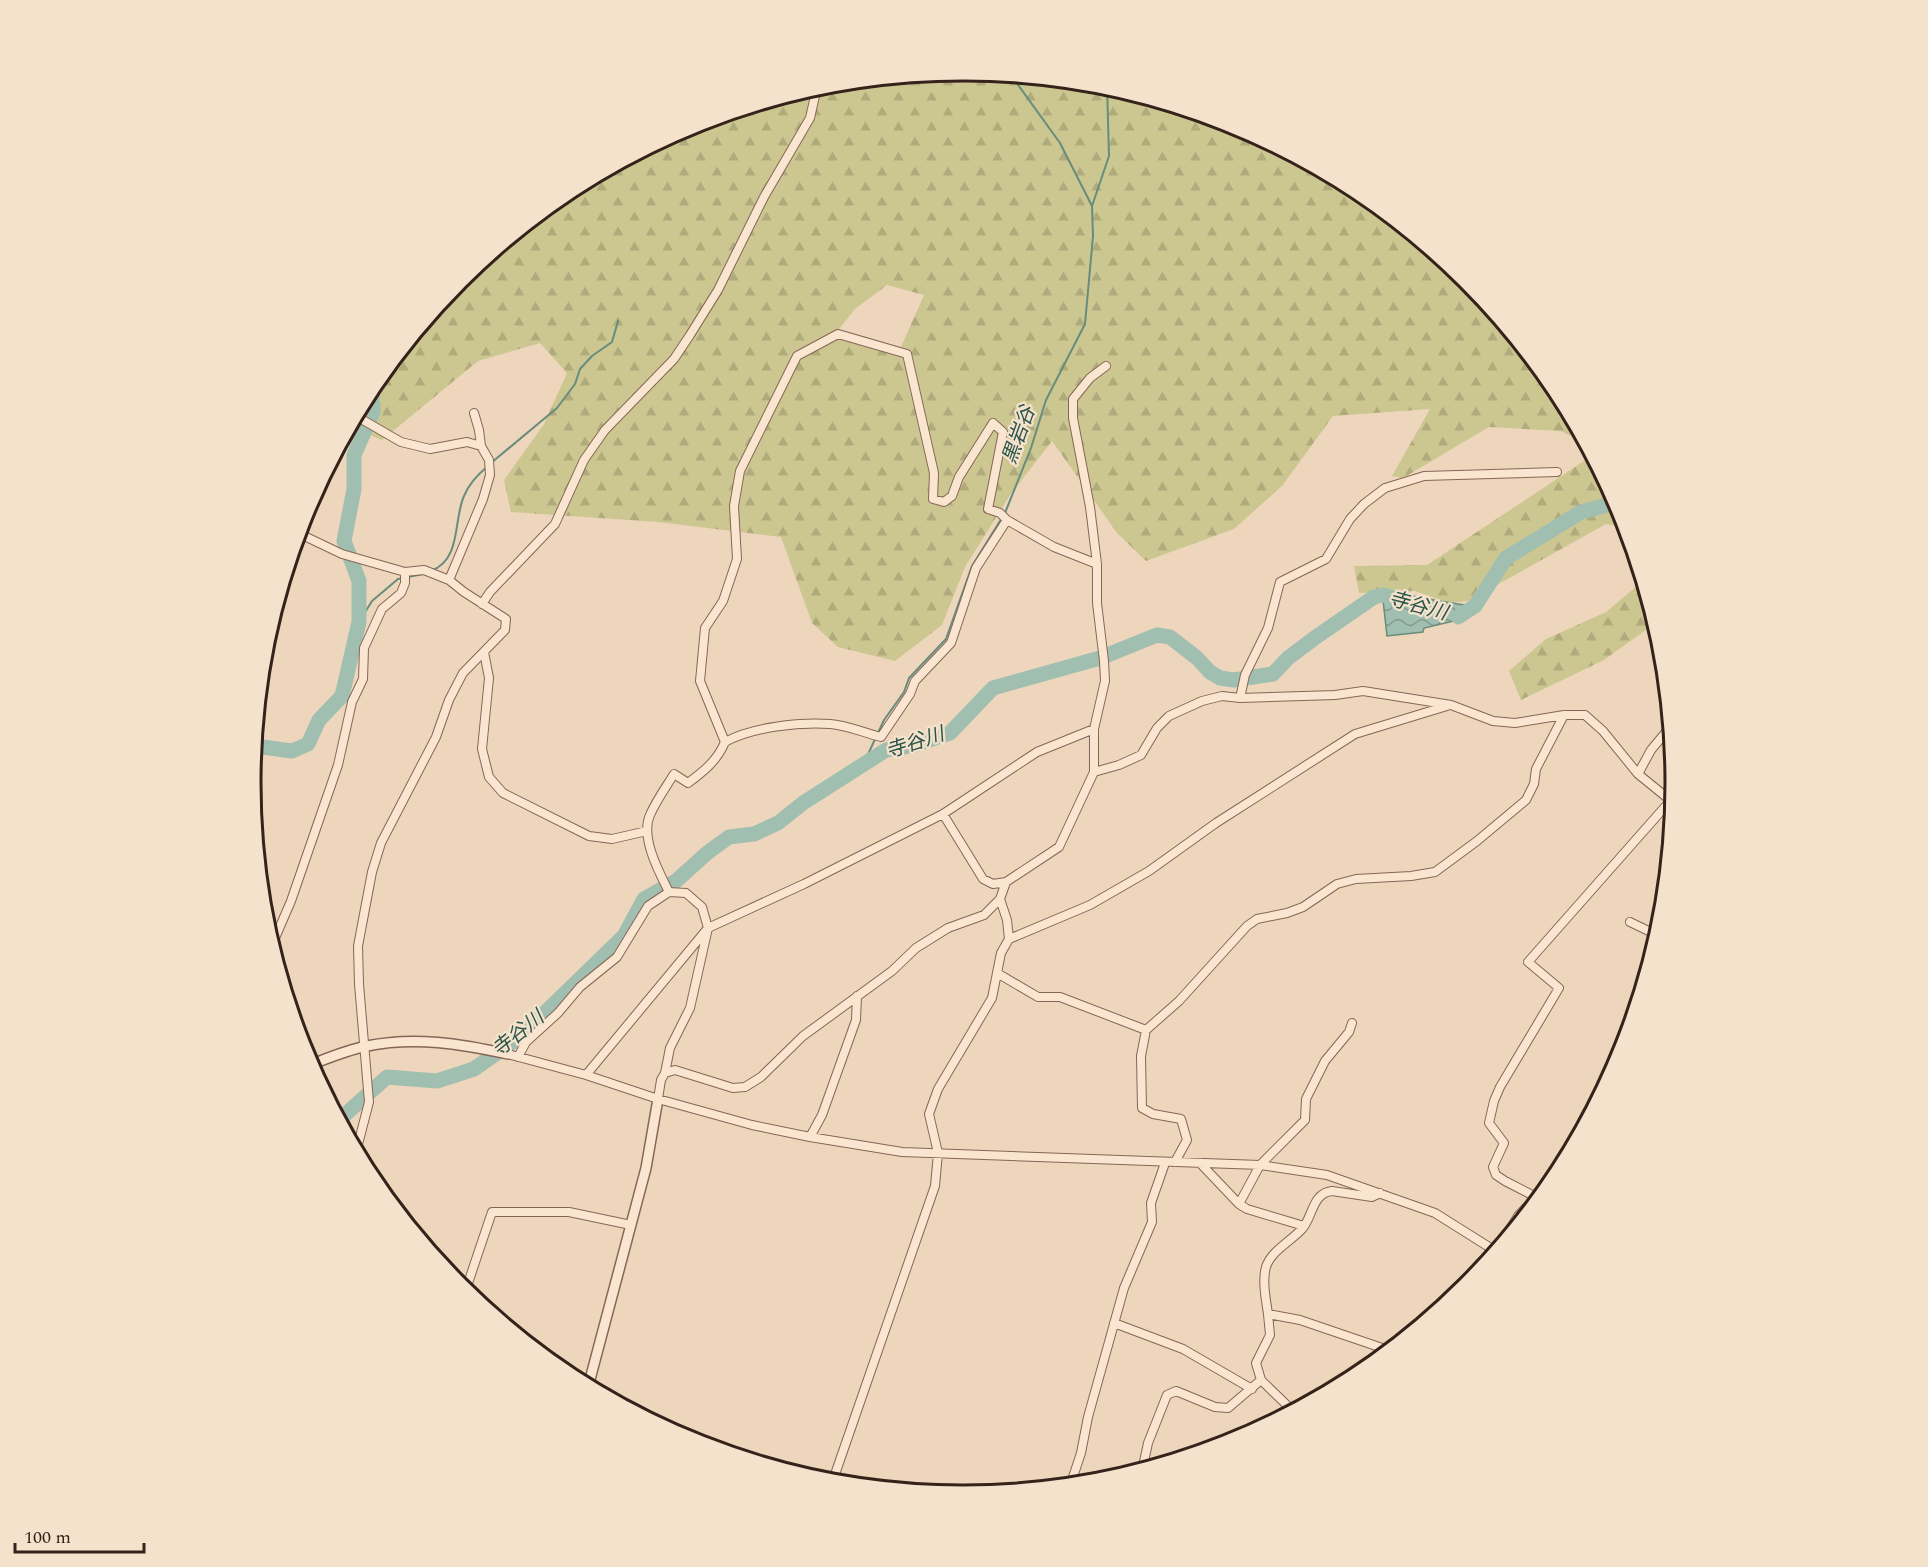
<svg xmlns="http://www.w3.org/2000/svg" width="1928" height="1567" viewBox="0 0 1928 1567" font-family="Spectral,'Noto Sans JP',serif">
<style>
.forest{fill:url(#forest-firs);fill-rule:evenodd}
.water{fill:url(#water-waves);stroke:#688c7d;stroke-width:1.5}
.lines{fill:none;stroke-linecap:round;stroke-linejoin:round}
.stream{stroke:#688c7d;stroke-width:2}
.river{stroke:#a1bfb0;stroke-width:15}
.minor-casing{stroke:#866656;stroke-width:10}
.tertiary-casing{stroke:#866656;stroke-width:12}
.minor{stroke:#f9e5d0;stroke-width:8}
.tertiary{stroke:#f9e5d0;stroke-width:9}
.labels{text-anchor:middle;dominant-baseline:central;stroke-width:4.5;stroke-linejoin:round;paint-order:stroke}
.water-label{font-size:20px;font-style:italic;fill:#2a554a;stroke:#f5e2cc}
.rim{fill:none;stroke:#35231b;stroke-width:3}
</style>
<defs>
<pattern id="forest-firs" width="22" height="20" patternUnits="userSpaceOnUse" patternTransform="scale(1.5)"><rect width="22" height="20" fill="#ccc791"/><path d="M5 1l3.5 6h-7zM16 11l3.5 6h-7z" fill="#b0ab7c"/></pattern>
<pattern id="water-waves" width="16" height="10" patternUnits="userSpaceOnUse" patternTransform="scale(1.5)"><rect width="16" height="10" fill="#a1bfb0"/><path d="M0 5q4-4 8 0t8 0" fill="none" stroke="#849b8e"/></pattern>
</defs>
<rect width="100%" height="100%" fill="#eed6bd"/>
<path class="forest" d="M964,71l139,13 134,41 123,66 108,89 89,108 31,57 -27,-14 -72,-4 -86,51 -11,-2 38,-67 -97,7 -51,70 -48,43 -88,32 -29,-28 -65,-92 -42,54 -45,72 -23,58 -47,36 -57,-14 -26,-24 -31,-86 -123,-15 -147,-10 -7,-32 40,-56 23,-51 -27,-30 -62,18 -96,79 -29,-12 -1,-4 19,-37 89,-108 108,-89 123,-65 134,-41zM887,285l37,10 -23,52 -62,-18 16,-20z
M1593,455l30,56 5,17 -22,-4 -138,77 -19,2 -34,-12 -56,2 -5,-27 73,-1z
M1644,580l13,42 -53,38 -83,40 -12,-29 37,-32 60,-27z"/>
<path class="water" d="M1382,591c31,4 62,12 93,15l-9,12 -42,10 -1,4 -36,4z"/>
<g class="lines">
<path class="stream" d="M1011,75l49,68 32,63
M491,463l66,-55 18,-24 5,-15 12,-13 20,-14 6,-21
M431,571c31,-12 22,-51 33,-75 5,-12 13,-21 23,-29
M408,577l15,-3
M359,622l13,-21 26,-22 5,-1
M863,765l21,-45 20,-28 5,-14 37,-39 26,-73 33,-53 26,-65 15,-48 39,-76 8,-88 -1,-30 17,-50 -2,-71"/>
<path class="river" d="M1458,617l17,-11 31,-48 75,-46 37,-10
M255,746l37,5 16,-7 11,-24 23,-24 17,-74v-41l-15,-40 10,-52v-34l19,-43 -1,-25
M339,1120l48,-43 50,4 37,-12 47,-33 103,-100 20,-37 32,-18 31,-28 22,-16 25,-3 24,-11 25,-20 83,-53 29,-5 35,-12 43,-45 107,-30 57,-23 13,2 27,21 13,14 10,6 14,2 39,-6 15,-16 28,-21 58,-40 9,-2 17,5"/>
<g class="minor-casing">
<path id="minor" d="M356,416l45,26 29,7 37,-7 14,4
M298,533l44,21 63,18 19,-2 25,10
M482,604l8,-12 65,-68 29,-64 21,-30 69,-71 16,-24 28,-45 46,-93 46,-79 7,-31
M484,652l5,26 -7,71 7,28 14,16 86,43 23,3 35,-8
M1240,698l5,-23 23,-47 12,-46 46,-23 24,-40 14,-15 21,-16 39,-12 133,-4
M725,742c27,-15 74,-20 105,-18 17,1 34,9 51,13l29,-43 5,-13 36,-38 25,-75 31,-48
M1094,772l25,-7 22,-10 16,-27 12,-12 33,-15 20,-5 18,2 95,-3 28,-4 88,14 42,16 22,2 49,-8h21l18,16 35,43 37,30
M1638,774l13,-24 20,-24
M943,814l40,65 10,5 13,-2
M669,892c-10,-20 -29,-55 -19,-77 6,-14 16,-28 24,-41l14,9c16,-12 29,-22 37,-41l-25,-61 5,-53 18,-27 14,-42 -3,-53 6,-35 57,-115 41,-22 69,20 27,119 -1,26 11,3 8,-6 7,-19 34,-54 10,9 -15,77 12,4 7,7 47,27 43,17
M1630,922l29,14
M1009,939l81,-34 59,-34 67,-48 139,-89 92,-28
M272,945l19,-44 47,-136 14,-63 11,-23 1,-31 18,-39 19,-16 4,-10v-11
M997,973l41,24h22l86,33
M508,1054l78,21 72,24 94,26 58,12 92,15 358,13 67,10 108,38 62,39
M518,1057l8,-15 32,-29 22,-26 37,-30 31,-51 21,-14 17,1 16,14 6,21 -18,80 -20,40 -5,25 -4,7 -3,19
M665,1073l10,-3 58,18 12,-1 16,-10 42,-41 89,-65 24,-23 32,-20 36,-13 16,-16 6,-17 53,-35 35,-75v-43l11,-48 -1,-20 -7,-58v-39l-7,-57 -17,-89v-19l17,-21 16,-12
M586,1075l122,-147 96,-44 139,-70 94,-62 57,-23
M810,1137l12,-22 34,-95 1,-24
M356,1152l13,-50 -10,-118 -1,-38 14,-74 9,-29 55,-106 13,-37 14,-27 42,-43 1,-11 -42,-27 -15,-12 34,-81 7,-24 -1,-15 -8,-14 -2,-16 -5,-17
M1175,1162l12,-22 -6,-21 -28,-5 -11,-6 -1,-52 5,-26 33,-29 68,-75 10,-7 30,-6 16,-6 34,-23 19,-5 55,-3 24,-4 42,-31 49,-41 8,-16 2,-15 28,-54
M1200,1163l39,41 8,5 57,17
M1239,1204l21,-39 45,-45 1,-21 19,-38 24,-29 3,-9
M1496,1252l22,-36 18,-19 -31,-16 -9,-6 -3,-8 11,-24 -15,-20 5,-22 6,-14 59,-99 -31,-26 143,-162
M465,1292l27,-80h77l62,13
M1268,1314c-2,-14 -6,-33 -2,-47 5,-16 25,-26 36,-38 11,-12 10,-36 30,-38l40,6 8,-4
M1114,1323l69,26 69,40
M1261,1380l33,32
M1142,1471l6,-28 19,-48 9,-4 39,16 13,1 33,-28 -5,-17 14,-28 -2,-21 32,6 91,31
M832,1483l103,-297 3,-33 -9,-39 9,-25 54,-91 9,-45 8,-14 -2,-19 -7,-21
M1070,1486l11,-33 7,-36 36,-129 28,-66 -1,-19 14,-40"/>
</g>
<g class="tertiary-casing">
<path id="tertiary" d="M310,1065c18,-7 37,-15 57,-19 48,-10 94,-2 141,8
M588,1387l58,-219 12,-69"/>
</g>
<use href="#minor" class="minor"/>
<use href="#tertiary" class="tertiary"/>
</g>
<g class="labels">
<g class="water-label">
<text transform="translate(1019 435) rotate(-70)">黒岩谷</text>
<text transform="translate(1418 606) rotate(15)">寺谷川</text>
<text transform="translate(915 743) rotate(-18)">寺谷川</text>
<text transform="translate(518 1034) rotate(-39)">寺谷川</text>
</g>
</g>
<path d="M0 0H1928V1567H0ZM261 783a702 702 0 1 1 1404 0a702 702 0 1 1-1404 0Z" fill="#f5e2cc" fill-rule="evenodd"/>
<path class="rim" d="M261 783a702 702 0 1 1 1404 0a702 702 0 1 1-1404 0Z"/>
<path d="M15 1543v9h129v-9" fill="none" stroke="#35231b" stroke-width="3"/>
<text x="24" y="1543" font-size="18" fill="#35231b" stroke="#f5e2cc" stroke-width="4.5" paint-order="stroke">100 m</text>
</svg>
